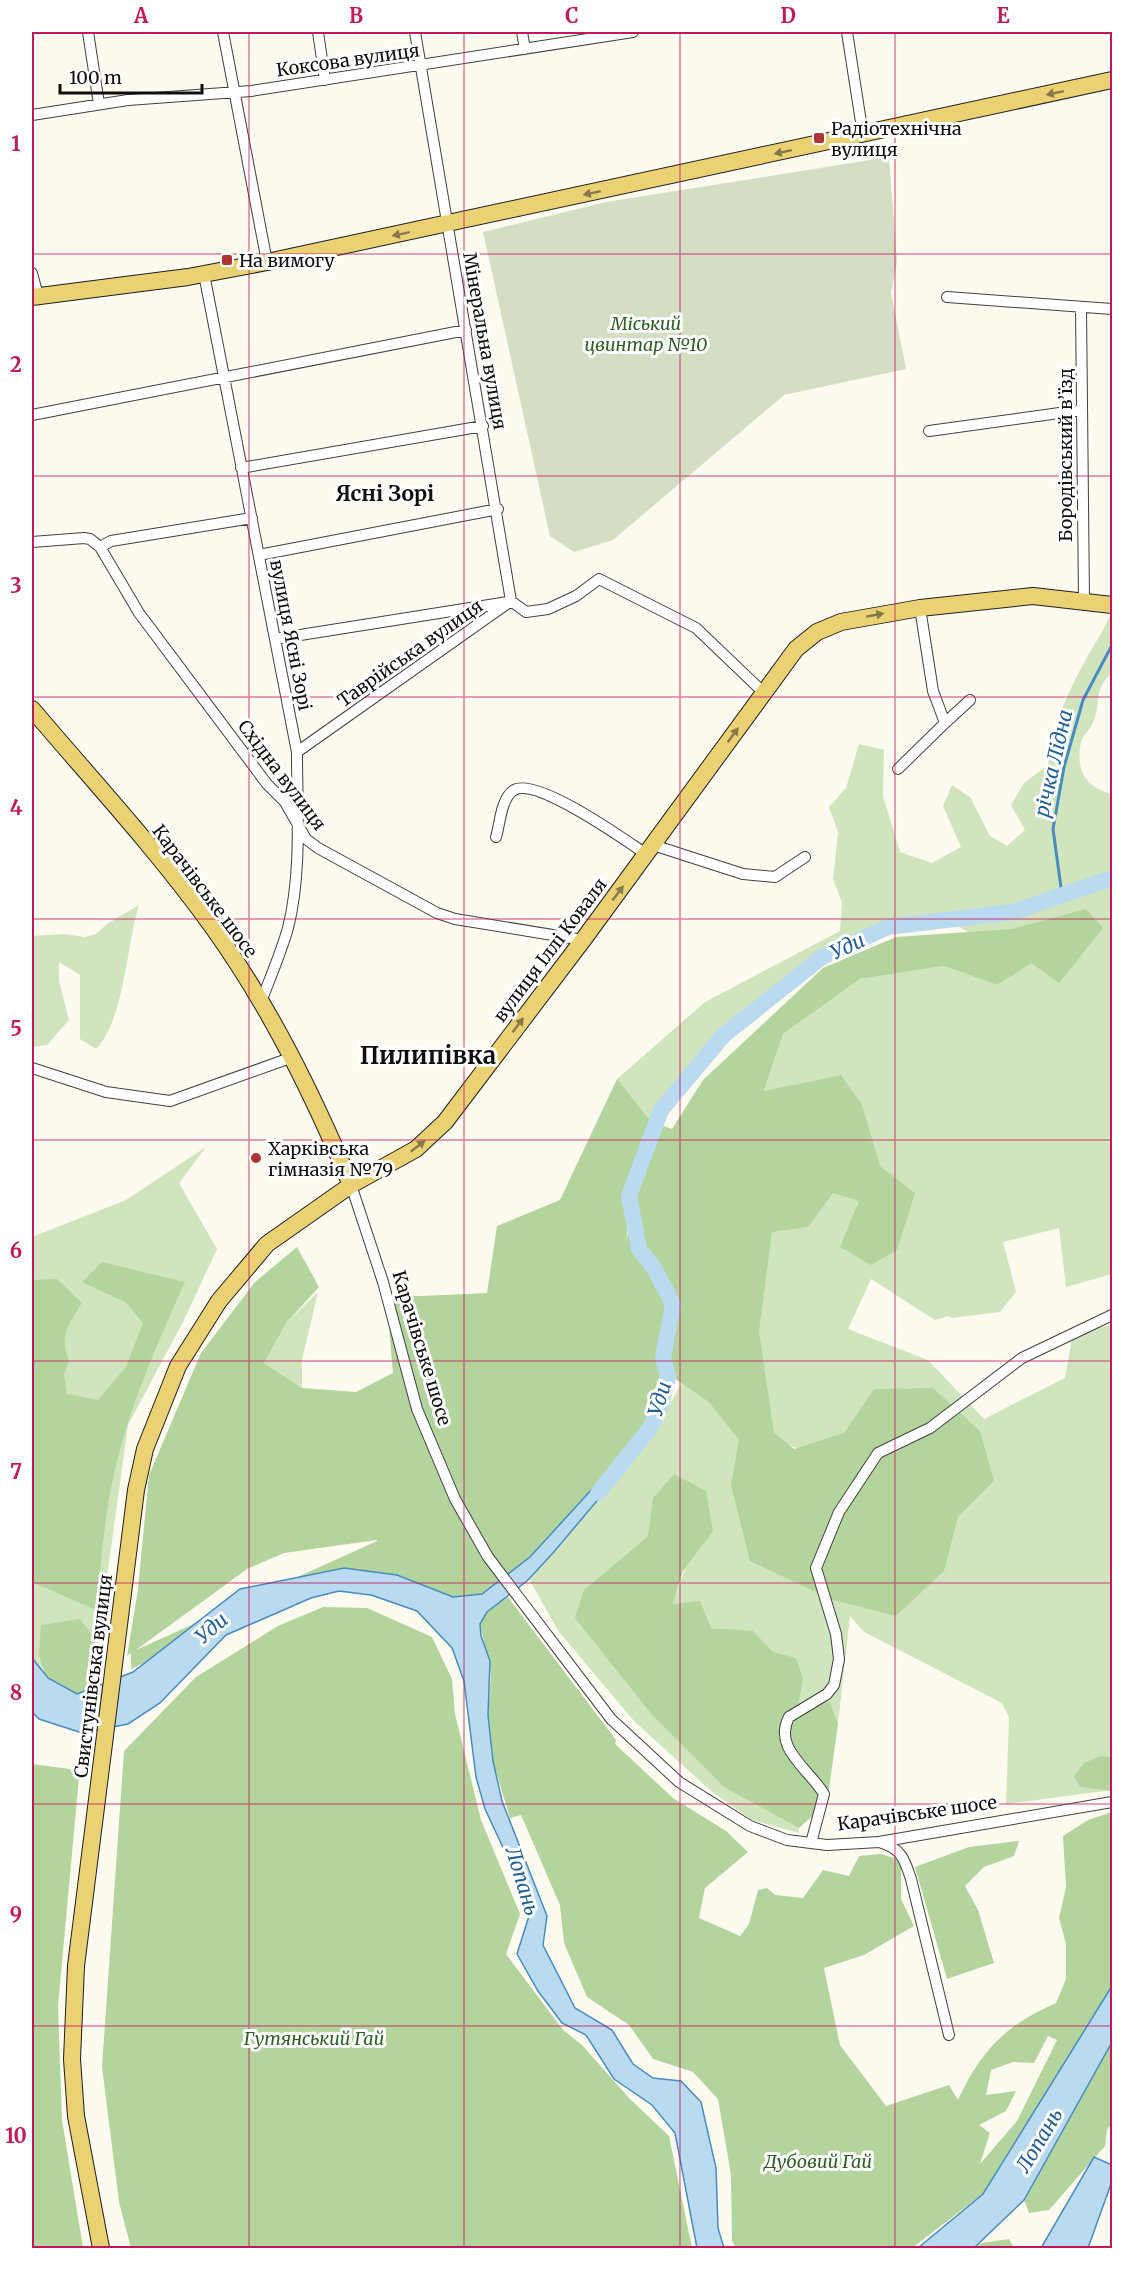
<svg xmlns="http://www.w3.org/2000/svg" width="1144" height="2280" viewBox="0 0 1144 2280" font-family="Merriweather,serif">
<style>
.green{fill:#d0e5bd}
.forest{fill:#b4d49e;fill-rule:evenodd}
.cemetery{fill:#d4dec3}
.water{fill:#badaf0;stroke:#498cbf;stroke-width:1.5}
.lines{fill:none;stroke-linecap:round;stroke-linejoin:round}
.stream{stroke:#498cbf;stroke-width:3}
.river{stroke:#badaf0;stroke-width:16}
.minor-casing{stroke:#414141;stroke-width:12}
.primary-casing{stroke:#1f1f1f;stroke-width:18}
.minor{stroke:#fff;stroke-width:10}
.primary{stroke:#ead174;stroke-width:16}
.oneway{fill:#877946}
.grid{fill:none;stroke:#c2185b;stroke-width:1.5;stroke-opacity:0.55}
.poi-dot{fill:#af3436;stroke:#fff;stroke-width:2}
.labels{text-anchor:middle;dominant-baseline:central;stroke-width:6;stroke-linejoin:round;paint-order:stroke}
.street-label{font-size:18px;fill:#0e0e0e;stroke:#fff}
.poi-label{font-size:18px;fill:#0e0e0e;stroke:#fff;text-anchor:start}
.park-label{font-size:18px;font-style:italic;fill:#2f5f25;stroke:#fff}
.water-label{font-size:20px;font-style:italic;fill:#245f93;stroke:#fff}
.quarter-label{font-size:21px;font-weight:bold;fill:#0e0e0e;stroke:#fff}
.district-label{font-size:24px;font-weight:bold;fill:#0e0e0e;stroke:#fff}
.neatline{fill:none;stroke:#c2185b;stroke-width:2}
.grid-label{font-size:20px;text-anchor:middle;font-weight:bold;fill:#c2185b}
</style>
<rect width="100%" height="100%" fill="#fdfbf0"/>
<path class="green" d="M1112,610v63c-19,16 -10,28 -19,50 -3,7 -10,12 -12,19 -6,29 5,45 31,52v80l-100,33 -123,12 -84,42 -74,60 -80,100 -34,-42 88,-77 135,-71 2,-28 -9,-24 5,-47 -9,-25 17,-19 13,-44 25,6 -1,46 17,56 32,11 29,-16 -18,-41 9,-21 18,12 20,39 17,10 18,-16 -14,-25 13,-22 24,-18c3,-33 16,-64 31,-93 11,-22 25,-40 33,-62z
M1112,882v392l-46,13 -7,-59 -56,14 13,50 -16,20 -48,6 -4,-2 -13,4 -64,-41 -23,50 80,31 56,59 81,-41 8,-45 39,-8v465l-106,14 3,-87 -7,-14 -138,-71 -14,-16 -12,108 -41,-10 -21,-56 -65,-30 -38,-24 23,-68 -37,-1 -36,49 176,244v5l-47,-13 -41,-29 -77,-70 -75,-89 -30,-53 116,-139 3,4 38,-69 24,17 30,49 -8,39 72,-30 -29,-9 -21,-92 14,-125 73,-149 -77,17 19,-58 77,-55 84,-13 53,19 27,-22 -74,-41 67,-8z
M139,905c-12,38 -15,116 -43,144l-16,-10v-64l-21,-13v19l10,39 -22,25 -15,2v-111l32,-2 20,3 12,-3 11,-10z
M206,1147l-27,36 38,66 -33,71 -56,105 -30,217 -52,35 -14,-18v-422l94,-37z
M318,1292l-16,68v28l-38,-25 23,-41z"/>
<path class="forest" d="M1086,909l17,19 -44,55 -28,-20 -34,22 -53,-19 -84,13 -77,55 -19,57 77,-16 21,30 18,61 35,27 -18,57 -26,15 -31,-18 19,-46 -26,-8 -25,34 -36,5 -13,99 15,102 20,16 50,-16 30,-44 59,-1 47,43 14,50 -36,36 -14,54 -48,45 -63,-16 -83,-39 -19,-76 8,-45 -30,-38 -50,-34 1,13 -7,29 -20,36 -103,111 -48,37 -29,3 -56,-22 -55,-7 -211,101v-16l-4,3 11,-67 11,-114 52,-122 54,-71 42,-35 22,40 -32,35 -23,41 38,25 54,4 37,-19 -7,-78 36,1 65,-3 10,-67 63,-26 57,-121 34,42 21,8 31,-49 120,-112 73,-31 116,-8zM650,1125l-24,117 9,-84zM656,1286l20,18 -17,61c-4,-28 17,-53 -3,-79zM377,1540v1l-241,109 111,-81 37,-16z
M102,1262l83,20c-28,62 -56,125 -71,192 -10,44 -13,91 -18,136l-64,-28v-302l25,-1 25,24c-14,22 -23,33 -13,58l-5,14 3,19 31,6 28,-33 17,-44 -18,-21 -43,-20z
M674,1474l32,17 7,40 -30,40 -10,33 27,-3 11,27 42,3 20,21 23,6 7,21 -5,27 32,-4 8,22 -11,79 -28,25 -75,-41 -71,-71 -78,-98 9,-28 64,-54 5,-38z
M507,1596l109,144 -1,4 58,54 53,33 22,21 -43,36 -6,30 41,18 9,-12 9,-34 9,-2 8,7 28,3 20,-28 26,6 10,-20 22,-2 20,6v39l13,27 -50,29 -40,13 16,77 46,61 63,-21 9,15c23,-50 48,-75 98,-97l10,-24v-35l-7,-26 7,-31 -3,-51 25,-16 24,-8v174l-127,206 -73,56h-176l-4,-7 -1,-66 -13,-76 -25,-27 -40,-13 -24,-34 -42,-28 -23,-54 -4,-38 -39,-90 -11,3 -16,-53 -6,-50 3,-41 -11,-50 6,-12zM1048,2036l9,4 -40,81 -37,43 10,-31 -11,-8 27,-14 10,-20 -30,4 5,-25 22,-8 21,1z
M323,1607l44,1 65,29 20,42 3,35 26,106 39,94 -14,40 57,76 19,15 47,53 40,38 23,112h-561l-12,-46 -17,-135 22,-316 72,-74 82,-51z
M80,1619l18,23 -5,47 -17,5 -30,-17 -7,-22 2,-30z
M1100,1756l12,1v34l-32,-4 -6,-11 10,-13z
M32,1764l38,5 9,8 -21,229 4,114 21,128h-51z
M1019,1841l-5,15 -30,11 -19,19 13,24 16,53 -47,16 -32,-112 54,-20z
M1112,2042v81l-5,7 -2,16 -56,64 -20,3 -5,-13z
M1009,2239l5,9h-40l8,-5z"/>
<path class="cemetery" d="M889,157l8,105 -6,31 15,76 -122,26 -171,145 -39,12 -24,-16 -67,-304 123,-30z"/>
<path class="water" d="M603,1477h14l-64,76 -26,28 -40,31 -7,12 1,12 9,25 -2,54 5,46 9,40 45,115 -4,29 32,63 37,22 21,34 20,14 28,3 20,21 15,66 2,60 6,20h-27l-22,-115 -23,-28 -38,-26 -28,-44 -24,-12 -24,-32 -21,-37 12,-38 -14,-43 -30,-64 -9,-32 -12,-96 -12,-33 -35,-37 -46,-16 -32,-4 -28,7 -85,37 -66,68 -32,21 -46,9 -43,-14 -7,-7v-54l16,20 29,16 56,-22 107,-83 104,-21 53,7 56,22 29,-3 48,-37z
M1112,1986v56l-88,158 -50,48h-56l65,-54z
M1094,2157l18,8v16l-24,67h-47z"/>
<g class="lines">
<path class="stream" d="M1062,895l-9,-66 11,-62 19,-67 29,-55"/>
<path class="river" d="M598,1493l52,-65 11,-22 7,-30 -5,-18 10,-54 -19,-36 -15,-19 -10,-53 32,-86 62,-74 99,-79 66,-30 125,-15 99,-34"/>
<g class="minor-casing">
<path id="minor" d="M88,32l11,72
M223,32l44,230
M318,32l7,48
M415,32l96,569 15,11 22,-3 28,-13 23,-17 97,49 68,65
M522,32l3,17
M847,32l16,103
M32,115l96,-15 123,-9 382,-59
M32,273l6,23
M204,274l93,478c0,58 5,120 -9,176 -7,25 -18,50 -27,74
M947,297l165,12
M1081,308l3,292
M32,415l434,-85
M929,431l152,-21
M241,468l242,-42
M32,542l52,-4 6,1 10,8 11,-6 141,-23
M100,547l39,66 128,171 18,18 21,37 12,9 119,65 18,6 128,21
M259,555l239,-46
M275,639l233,-37
M945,723l25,-23
M297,752l214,-151
M898,769l47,-46 -12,-32 -13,-83
M496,837c4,-13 5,-39 18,-47 23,-13 111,50 132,64
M653,845l90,29 32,3 30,-20
M32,1068l74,24 64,9 123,-44
M351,1185l32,97 34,127 38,90 33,58 123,162 68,63 71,44 37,14 40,5 52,-3 233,-40
M811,1843l13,-49c-17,-27 -51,-46 -35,-77l38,-23 7,-9 5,-26 -3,-25 -20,-66 23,-56 39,-59 52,-25 92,-70 90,-43
M882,1843c20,6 23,18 29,36l38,156"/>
</g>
<g class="primary-casing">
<path id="primary" d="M32,297l156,-20 79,-15 845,-182
M32,709c61,72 127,143 182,220 57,80 99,166 137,256
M101,2248l-25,-132 -4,-57 4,-93 60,-476 9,-41 33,-83 41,-65 48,-57 84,-59 65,-36 29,-27 138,-182 213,-291 21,-17 24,-10 79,-14 113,-12 79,9"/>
</g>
<use href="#minor" class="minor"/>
<use href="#primary" class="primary"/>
</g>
<defs><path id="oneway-solid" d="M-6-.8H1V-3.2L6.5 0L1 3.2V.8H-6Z" transform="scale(1.5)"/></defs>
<g class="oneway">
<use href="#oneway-solid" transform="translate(1055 93) rotate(168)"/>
<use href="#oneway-solid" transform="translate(783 152) rotate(168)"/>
<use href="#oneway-solid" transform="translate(592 193) rotate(168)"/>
<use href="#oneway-solid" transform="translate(401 234) rotate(168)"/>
<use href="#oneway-solid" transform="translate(875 615) rotate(-10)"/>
<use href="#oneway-solid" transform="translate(733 735) rotate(-54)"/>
<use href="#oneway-solid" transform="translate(618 893) rotate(-53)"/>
<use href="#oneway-solid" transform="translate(518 1025) rotate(-53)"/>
<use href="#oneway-solid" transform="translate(418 1146) rotate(-38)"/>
</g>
<path class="grid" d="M249,32v2216M464,32v2216M680,32v2216M895,32v2216M32,254h1080M32,476h1080M32,697h1080M32,919h1080M32,1140h1080M32,1361h1080M32,1583h1080M32,1804h1080M32,2026h1080"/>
<g class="poi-dot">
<rect x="813" y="132" width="12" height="12" rx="3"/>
<rect x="221" y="254" width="12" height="12" rx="3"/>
<circle cx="256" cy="1158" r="6"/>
</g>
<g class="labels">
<g class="street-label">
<text transform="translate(348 60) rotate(-8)">Коксова вулиця</text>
<text transform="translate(485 341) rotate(80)">Мінеральна вулиця</text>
<text transform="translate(1065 455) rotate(-90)">Бородівський в’їзд</text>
<text transform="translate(291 635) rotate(79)">вулиця Ясні Зорі</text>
<text transform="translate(410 653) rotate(-35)">Таврійська вулиця</text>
<text transform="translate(282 775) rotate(53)">Східна вулиця</text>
<text transform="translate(205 891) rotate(53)">Карачівське шосе</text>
<text transform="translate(550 950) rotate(-53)">вулиця Іллі Коваля</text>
<text transform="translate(422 1348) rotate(73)">Карачівське шосе</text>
<text transform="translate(93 1676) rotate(-83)">Свистунівська вулиця</text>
<text transform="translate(917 1813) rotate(-8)">Карачівське шосе</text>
</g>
<g class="poi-label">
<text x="831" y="128">Радіотехнічна<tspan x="831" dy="21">вулиця</tspan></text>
<text x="239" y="260">На вимогу</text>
<text x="268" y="1148">Харківська<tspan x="268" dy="21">гімназія №79</tspan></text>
</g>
<g class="park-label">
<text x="646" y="323">Міський<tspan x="646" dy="21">цвинтар №10</tspan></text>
<text x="314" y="2038">Гутянський Гай</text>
<text x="818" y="2161">Дубовий Гай</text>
</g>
<g class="water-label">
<text transform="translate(1053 763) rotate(-77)">річка Лідна</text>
<text transform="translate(847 946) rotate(-25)">Уди</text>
<text transform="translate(659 1399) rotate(-73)">Уди</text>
<text transform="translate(211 1628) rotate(-41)">Уди</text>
<text transform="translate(523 1881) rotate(73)">Лопань</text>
<text transform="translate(1039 2140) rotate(-59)">Лопань</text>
</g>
<g class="quarter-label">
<text x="385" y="493">Ясні Зорі</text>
</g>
<g class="district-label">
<text x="428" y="1055">Пилипівка</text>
</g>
</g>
<rect width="1144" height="2280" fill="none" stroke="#ffffff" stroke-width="66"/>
<path d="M60 84v9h142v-9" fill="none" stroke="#0e0e0e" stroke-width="3"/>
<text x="69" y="84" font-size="18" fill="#0e0e0e" stroke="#ffffff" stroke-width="4.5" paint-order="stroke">100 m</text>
<rect x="33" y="33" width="1078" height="2214" class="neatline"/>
<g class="grid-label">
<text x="141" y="23">A</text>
<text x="356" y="23">B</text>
<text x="572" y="23">C</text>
<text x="788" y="23">D</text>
<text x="1003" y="23">E</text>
<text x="16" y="151">1</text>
<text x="16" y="372">2</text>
<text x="16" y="593">3</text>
<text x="16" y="815">4</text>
<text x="16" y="1036">5</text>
<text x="16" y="1258">6</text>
<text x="16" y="1479">7</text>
<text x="16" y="1700">8</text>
<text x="16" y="1922">9</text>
<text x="16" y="2143">10</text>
</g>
</svg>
